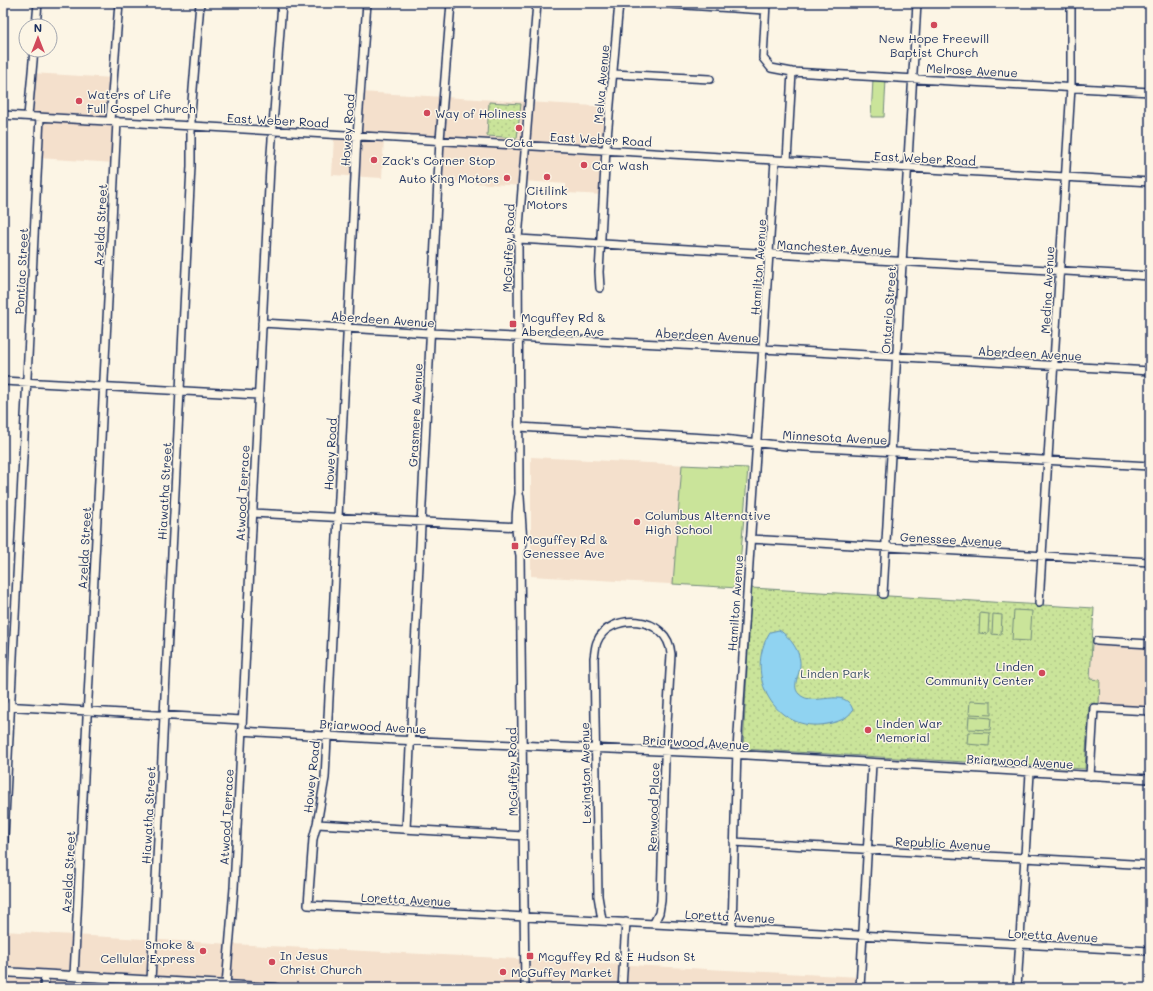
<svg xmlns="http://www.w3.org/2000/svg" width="1153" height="991" viewBox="0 0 1153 991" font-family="Mali,sans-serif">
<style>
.built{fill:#f4e0cc}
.grass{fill:url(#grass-dots);stroke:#728a7c}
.garden{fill:#cae49a;stroke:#728a7c}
.water{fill:#90d3f1;stroke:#6191b6}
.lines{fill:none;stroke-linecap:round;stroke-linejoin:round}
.minor-casing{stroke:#1b2f5e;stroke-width:10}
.major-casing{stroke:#1b2f5e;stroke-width:11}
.minor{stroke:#fcf5e5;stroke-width:7}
.major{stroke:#fcf5e5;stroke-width:8}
.poi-dot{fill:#d1495b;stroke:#fcf5e5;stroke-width:1.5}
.labels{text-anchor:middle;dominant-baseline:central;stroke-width:3;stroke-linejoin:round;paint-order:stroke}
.poi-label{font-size:12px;fill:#1b2f5e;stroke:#fcf5e5;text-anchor:start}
.street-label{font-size:12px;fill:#1b2f5e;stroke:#fcf5e5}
.park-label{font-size:12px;fill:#3e536a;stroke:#fcf5e5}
</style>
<defs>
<pattern id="grass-dots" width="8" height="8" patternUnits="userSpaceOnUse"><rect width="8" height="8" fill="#cae49a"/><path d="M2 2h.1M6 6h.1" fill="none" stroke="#adc487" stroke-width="1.8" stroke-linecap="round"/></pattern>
</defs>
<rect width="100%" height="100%" fill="#fcf5e5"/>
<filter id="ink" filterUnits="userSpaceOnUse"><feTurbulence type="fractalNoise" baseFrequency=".025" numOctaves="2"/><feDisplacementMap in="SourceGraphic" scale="8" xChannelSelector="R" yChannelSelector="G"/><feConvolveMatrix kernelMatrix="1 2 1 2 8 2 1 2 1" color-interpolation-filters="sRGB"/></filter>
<g filter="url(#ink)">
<path class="built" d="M32,73l82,5 -4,43 8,1 -3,41 -77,-5 2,-40 -11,-2z
M360,92l251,15 -6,88 -39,-2v-9l-43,-3 -1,5 -84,-5 2,-40 -56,-4 -2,41 -50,-3 2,-40 23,2z
M531,457l217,11 -10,120 -207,-12z
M1093,639l57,3v70l-62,-4z
M3,931l229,13 628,33 -1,11h-856z
M992,984l25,1v3h-26z"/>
<path class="grass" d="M489,102l32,2 -4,34 -30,-2z
M751,588l343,20 -4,71 10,1 -1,24 -10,-1 -4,66 -342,-20z"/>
<path class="garden" d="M873,79l13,1 -2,37h-13z
M682,465l66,3 -10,120 -65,-4z
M1014,610l18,1 -2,30 -18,-1z
M980,613l9,1 -1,20 -9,-1z
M993,614l9,1 -1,20 -9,-1z
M970,701l21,1v13l-22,-1z
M969,716l22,2 -1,12 -22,-1z
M968,732l22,1 -1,13 -22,-2z"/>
<path class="water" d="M779,630c11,7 22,22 21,35 0,10 -9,21 -1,29 15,15 46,-9 54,16 -6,9 -15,12 -26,14 -52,10 -84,-49 -57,-92z"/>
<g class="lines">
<g class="minor-casing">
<path id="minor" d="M367,3l-10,133 -32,642 -8,46 -4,15 -5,66 842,46
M654,3l111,7
M766,3l-3,55 8,10 21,4 358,20
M36,26l2,-23
M613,74l97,5
M3,115l1147,67
M28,116l6,-66
M110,121l9,-118
M787,161l5,-89
M518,239l632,37
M600,288l-1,-16 7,-123 13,-146
M262,323l168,10 333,16 387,22
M3,381l255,14
M519,427l204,12 64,7 363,20
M520,497l3,46 -3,12 5,433
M252,513l269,14
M750,539l400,23
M520,555c-5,-18 -5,-42 -1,-61l-1,-255 19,-236
M883,594l34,-591
M1039,603l32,-516v-84
M1097,641l53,3
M3,706l239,14
M241,731l156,9 333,14 420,25
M1090,776l4,-68 56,3
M317,824l206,12
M406,829l34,-689 11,-137
M734,842l416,23
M3,857l37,-740
M602,920l-4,-24 -4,-238c1,-5 1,-11 3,-16 12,-30 71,-28 74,12l-6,105 -4,142 -2,12 -5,10
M732,927l5,-178 38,-589
M74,976l43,-855
M151,981l40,-815v-52l9,-111
M226,985l8,-97 36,-721 12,-164
M44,988l1,-13
M134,988l1,-8
M622,988l4,-66
M860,988l12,-225
M1017,988l13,-215"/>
</g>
<g class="major-casing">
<path id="major" d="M3,972l273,16"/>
</g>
<use href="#minor" class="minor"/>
<use href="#major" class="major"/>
</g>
</g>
<g class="poi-dot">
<circle cx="934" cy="25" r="4"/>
<circle cx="79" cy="101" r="4"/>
<circle cx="427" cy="113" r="4"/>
<circle cx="519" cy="128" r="4"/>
<circle cx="374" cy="160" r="4"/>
<circle cx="584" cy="165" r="4"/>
<circle cx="547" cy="177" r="4"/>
<circle cx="507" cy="178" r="4"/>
<rect x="509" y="320" width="8" height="8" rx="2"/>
<circle cx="637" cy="522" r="4"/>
<rect x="511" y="542" width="8" height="8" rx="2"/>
<circle cx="1042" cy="673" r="4"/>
<circle cx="868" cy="730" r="4"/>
<circle cx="203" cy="951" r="4"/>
<rect x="526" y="952" width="8" height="8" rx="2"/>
<circle cx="272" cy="962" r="4"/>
<circle cx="503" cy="972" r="4"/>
</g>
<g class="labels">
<g class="poi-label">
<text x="934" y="38" text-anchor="middle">New Hope Freewill<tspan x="934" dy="14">Baptist Church</tspan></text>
<text x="87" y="94">Waters of Life<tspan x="87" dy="14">Full Gospel Church</tspan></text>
<text x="435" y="113">Way of Holiness</text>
<text x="519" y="142" text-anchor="middle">Cota</text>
<text x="382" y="160">Zack's Corner Stop</text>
<text x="592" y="165">Car Wash</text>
<text x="499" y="178" text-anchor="end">Auto King Motors</text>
<text x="547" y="190" text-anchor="middle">Citilink<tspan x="547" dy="14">Motors</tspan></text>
<text x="521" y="317">Mcguffey Rd &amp;<tspan x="521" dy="14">Aberdeen Ave</tspan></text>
<text x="645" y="515">Columbus Alternative<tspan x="645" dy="14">High School</tspan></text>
<text x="523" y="539">Mcguffey Rd &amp;<tspan x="523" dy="14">Genessee Ave</tspan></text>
<text x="1034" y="666" text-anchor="end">Linden<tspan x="1034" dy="14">Community Center</tspan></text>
<text x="876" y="723">Linden War<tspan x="876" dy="14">Memorial</tspan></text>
<text x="195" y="944" text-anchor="end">Smoke &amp;<tspan x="195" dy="14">Cellular Express</tspan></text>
<text x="280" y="955">In Jesus<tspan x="280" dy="14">Christ Church</tspan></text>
<text x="538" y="956">Mcguffey Rd &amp; E Hudson St</text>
<text x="511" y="972">McGuffey Market</text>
</g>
<g class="street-label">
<text transform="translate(972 70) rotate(3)">Melrose Avenue</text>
<text transform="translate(601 84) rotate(-85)">Melva Avenue</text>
<text transform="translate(278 120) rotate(3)">East Weber Road</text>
<text transform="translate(347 130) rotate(-86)">Howey Road</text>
<text transform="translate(601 139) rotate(3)">East Weber Road</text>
<text transform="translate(925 158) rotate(3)">East Weber Road</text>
<text transform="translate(100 225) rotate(-87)">Azelda Street</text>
<text transform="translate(834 247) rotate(3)">Manchester Avenue</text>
<text transform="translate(508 248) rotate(-88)">McGuffey Road</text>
<text transform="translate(758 267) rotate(-86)">Hamilton Avenue</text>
<text transform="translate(21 271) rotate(-87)">Pontiac Street</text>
<text transform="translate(1047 290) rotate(-87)">Medina Avenue</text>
<text transform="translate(888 310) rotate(-86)">Ontario Street</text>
<text transform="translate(383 319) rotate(4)">Aberdeen Avenue</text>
<text transform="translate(707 335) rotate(3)">Aberdeen Avenue</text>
<text transform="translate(1030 353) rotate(3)">Aberdeen Avenue</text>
<text transform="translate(415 415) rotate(-87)">Grasmere Avenue</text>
<text transform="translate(835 437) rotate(3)">Minnesota Avenue</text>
<text transform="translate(330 454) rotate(-87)">Howey Road</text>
<text transform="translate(164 491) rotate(-87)">Hiawatha Street</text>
<text transform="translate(242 493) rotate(-87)">Atwood Terrace</text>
<text transform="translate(951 539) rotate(3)">Genessee Avenue</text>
<text transform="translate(84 548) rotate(-87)">Azelda Street</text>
<text transform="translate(735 603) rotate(-86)">Hamilton Avenue</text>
<text transform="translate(373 726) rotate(3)">Briarwood Avenue</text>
<text transform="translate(696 742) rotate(3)">Briarwood Avenue</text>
<text transform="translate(1020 761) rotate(3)">Briarwood Avenue</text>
<text transform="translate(512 772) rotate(-91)">McGuffey Road</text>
<text transform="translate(585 773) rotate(-91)">Lexington Avenue</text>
<text transform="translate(311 777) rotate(-84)">Howey Road</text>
<text transform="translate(653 807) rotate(-88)">Renwood Place</text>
<text transform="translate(148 815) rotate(-87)">Hiawatha Street</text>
<text transform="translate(226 817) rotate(-87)">Atwood Terrace</text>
<text transform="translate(943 843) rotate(3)">Republic Avenue</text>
<text transform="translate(68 872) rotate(-87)">Azelda Street</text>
<text transform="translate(406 899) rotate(3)">Loretta Avenue</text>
<text transform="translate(730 916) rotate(3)">Loretta Avenue</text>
<text transform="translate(1053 935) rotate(3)">Loretta Avenue</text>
</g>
<g class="park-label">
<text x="835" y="673">Linden Park</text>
</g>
</g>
<rect width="1153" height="991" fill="none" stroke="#fcf5e5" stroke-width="16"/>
<rect x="8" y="8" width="1137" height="975" fill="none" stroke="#1b2f5e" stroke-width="1.5" filter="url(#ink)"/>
<g transform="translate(38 38)"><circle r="19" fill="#fcf5e5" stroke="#a2a6af"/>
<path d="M0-3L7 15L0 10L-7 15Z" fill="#d1495b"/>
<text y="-6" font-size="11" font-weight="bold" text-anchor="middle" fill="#1b2f5e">N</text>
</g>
</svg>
